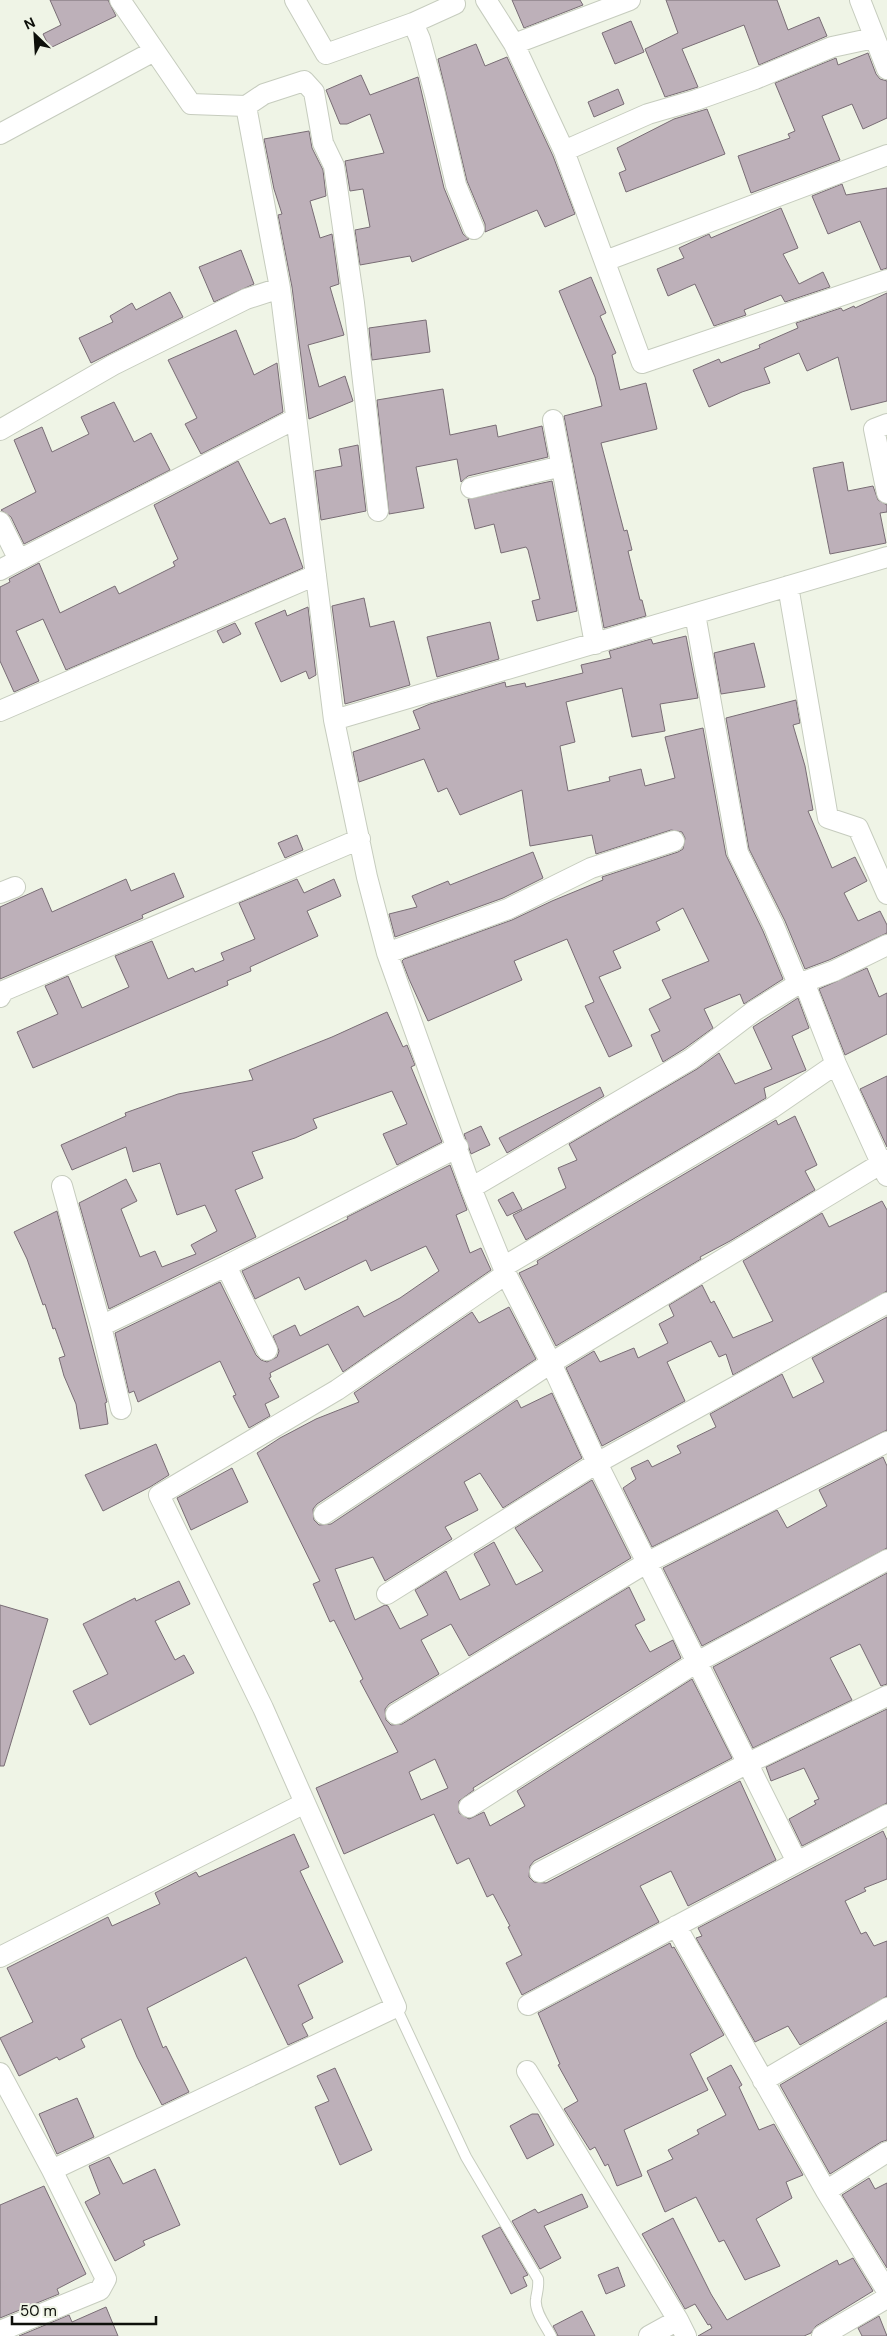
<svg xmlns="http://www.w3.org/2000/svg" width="887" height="2336" viewBox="0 0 887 2336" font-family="'DM Sans',sans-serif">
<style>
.building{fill:#bdb0b9;stroke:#796d75;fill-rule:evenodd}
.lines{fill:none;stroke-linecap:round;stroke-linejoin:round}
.lane-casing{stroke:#c6ccbe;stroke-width:12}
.street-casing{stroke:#c6ccbe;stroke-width:22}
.lane{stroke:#fff;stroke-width:10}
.street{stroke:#fff;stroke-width:20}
</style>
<rect width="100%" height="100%" fill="#eff4e6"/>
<path class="building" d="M50,0h58l8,16 -66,32 -7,-14 18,-9z
M512,0h68l3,5 -59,23z
M666,0h111l11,30 31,-13 8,19 -68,29 -15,-40 -62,24 16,38 -33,10 -20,-48 33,-16z
M631,21l13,31 -29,12 -13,-31z
M476,44l9,22 22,-9 46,99 22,58 -30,13 -8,-17 -52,22v-8l-18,-43 -29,-122z
M868,53l8,21 4,5 7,2v37l-24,11 -11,-25 -30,12 18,44 -89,33 -13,-37 52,-18 -2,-4 7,-3 -20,-48 61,-25 2,7z
M361,75l9,20 48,-18 26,111 19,46 6,5 -57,23 -2,-6 -50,9 -5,-35 15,-3 -7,-38 -13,2 -5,-30 39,-8 -14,-39 -23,10h-7l-14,-34z
M618,89l6,15 -30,13 -6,-15z
M707,109l18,45 -99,38 -7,-19 7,-3 -9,-22 57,-29z
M309,131l3,17 11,22 3,26 -16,5 10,37 12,-4 7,50 -9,3 14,48 -36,10 11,42 26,-11 8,25 -44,18 -17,-132 -14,-72 4,-1 -8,-25 -10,-50z
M842,184l4,11 41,-7v80l-6,2 -21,-49 -32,13 -16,-38z
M781,208l17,40 -15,6 16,30 24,-12 7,15 -45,15 -4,-7 -37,15 2,5 -32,11 -19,-42 -27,12 -11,-27 27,-11 -5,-10 30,-14 2,4z
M241,250l13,34 -40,18 -15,-35z
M591,277l15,36 -6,3 16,37 -4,2 8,35 26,-7 11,46 -56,14 23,88 3,-1 5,20 -4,1 12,49h2l4,16 -42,12 -40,-212 38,-10 -7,-29 -36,-86z
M170,292l13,25 -92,46 -12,-25 34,-16 -3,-6 22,-13 4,7z
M887,293v108l-36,9 -13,-53 -31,14 -8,-18 -35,15 6,15 -28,9 -33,15 -16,-37 26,-11 2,4 39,-15 -1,-3 39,-17 -2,-5 45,-15 2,3 11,-5 1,2z
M426,320l4,32 -58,8 -3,-32z
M236,330l18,45 23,-12 6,49 -82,42 -16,-30 12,-6 -29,-58z
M443,389l7,46 46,-10 2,12 44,-11 6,31 -80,19 -7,6 -4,-23 -41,8 8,41 -35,6 -12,-114z
M114,402l20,40 17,-9 19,37 -146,74 -13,-27 -10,-7 35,-18 -22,-52 28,-13 10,25 37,-18 -8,-17z
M358,445l8,66 -45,9 -6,-49 27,-5 -3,-17z
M238,461l32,63 15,-6 18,50 -237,102 -23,-51 -27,12 23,50 -25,11 -14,-31v-74l10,-5 -1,-3 30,-16 21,50 55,-27 4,8 56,-28 -2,-4 5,-3 -24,-54z
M843,462l5,29 25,-5 5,14 9,5v7l-7,1 6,30 -56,11 -17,-86z
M552,481l25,130 -40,10 -5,-20 8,-2 -12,-49 -2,-3 -25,6 -7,-29 -19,5 -7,-30z
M364,598l6,29 24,-6 16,64 -65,19 -13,-98z
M308,607l8,68 -7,4 -3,-8 -25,11 -26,-59 30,-13 2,6z
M490,622l9,37 -62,18 -10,-40z
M235,623l6,11 -18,9 -6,-12z
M686,636l12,62 -38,6 5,27 -33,6 -10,-49 -56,14 9,40 -15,4 8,45 42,-10 -1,-4 32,-8 4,17 30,-8 -10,-41 38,-9 23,127 37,76 20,48 -39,25 -4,-10 -36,15 9,19 -29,21 -21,13 -12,-27 9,-4 -11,-22 22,-11 -9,-18 47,-19 -26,-53 -27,14 4,8 -47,21 8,17 -22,9 33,69 -23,11 -24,-51 9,-4 -27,-63 -53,22 8,19 -94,41 -19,-42 -7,-18 2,-2 108,-39 40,-19 51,-21 -1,-3 76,-25 5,-3 2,-11 -3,-6 -11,-2 -75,24 -4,-19 -62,11 -8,-56 -62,25 -13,-27 -9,4 -14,-33 -65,23 -6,-30 67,-23 -7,-18 17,-7 75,-22 1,5 19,-4 1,4 57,-14 -2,-8 30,-7 -2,-7 42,-12 2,5z
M754,643l11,44 -44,7 -7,-41z
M796,700l4,23 -7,2 12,41 8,44 -5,1 24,57 23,-11 12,24 -23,12 14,28 22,-10 7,14v8l-58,27 -24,9 -20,-48 -36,-72 -23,-131z
M297,835l6,15 -18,8 -7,-15z
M533,852l10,26 -40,20 -108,39 -6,-23 28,-7 -5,-11 36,-15 2,4z
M174,873l10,24 -42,18 1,3 -143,61v-72l42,-19 10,24 74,-33 5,12z
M297,879l7,14 30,-14 7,17 -34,15 11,25 -68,31 1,4 -24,10 1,4 -195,83 -16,-36 41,-18 -13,-28 23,-10 14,32 47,-21 -14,-31 37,-15 16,38 25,-11 2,4 29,-12 -3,-7 34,-14 -16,-36z
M867,968l12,29 8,-4v41l-42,21 -26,-66z
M798,998l11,30 -17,8 14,34 -42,18 2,10 -240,142 -13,-25 53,-27 -8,-20 19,-8 -8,-16 128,-75 22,-16 16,31 37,-15 -19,-42z
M387,1012l16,35 4,-2 8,20 -4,2 31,75 -45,23 -14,-31 24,-10 -15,-33 -79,28 4,9 -22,10 -43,14 11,26 -28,12 21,47 -147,72 -30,-106 47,-24 11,22 -16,8 19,48 15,-6 7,16 34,-13 -5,-9 26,-14 -12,-26 -28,10 -17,-52 -27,9 -7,-25 -54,23 -11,-25 65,-29 -1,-3 53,-19 75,-14 -4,-10 83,-33z
M887,1076v71l-27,-58z
M600,1087l4,9 -97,57 -8,-15z
M795,1116l22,49 -12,6 10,19 -85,51 -30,16 1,2 -145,87 -37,-73 19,-9 -1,-3 239,-141 2,5z
M481,1126l9,19 -19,9 -7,-20z
M450,1165l17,45 -11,5 14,38 11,-5 10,22 -148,102 -15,-28 -58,29 1,4 -2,1 10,19 -14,7 5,12 -21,12 -16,-32 3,-1 -16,-34 -82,41 -4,-11 -5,2 -14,-60 105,-51 36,73 5,5 6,2 10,-5 2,-6 -6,-15 22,-11 5,11 58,-30 6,11 36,-19 39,-27 -13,-25 -55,25 -5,-11 -61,30 -6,-13 -44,22 -13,-28 106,-52 -1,-2z
M513,1192l9,17 -15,7 -9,-16z
M882,1201l5,9v81l-154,84 -7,-21 -7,3 -8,-16 -44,21 18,39 -83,45 -36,-78 28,-17 6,11 34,-14 4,10 30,-15 -9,-19 15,-8 -5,-11 33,-20 9,18 3,-2 19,37 40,-17 -30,-60 79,-48 7,14z
M57,1211l50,191 -2,1 3,21 -28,5 -4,-25 -12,-28 -5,-18 6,-2 -10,-28 -2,1 -8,-25 -2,1 -16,-46 -13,-27z
M509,1307l27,52 -219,145 -4,5 1,11 5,5 12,-1 186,-124 4,8 31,-15 30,65 -79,50 -23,-35 -16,9 14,28 -33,17 7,12 -67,42 -12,-24 -38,12 20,51 30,-15 3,1 12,23 28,-14 -13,-25 31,-19 14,29 30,-15 -16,-31 20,-12 22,43 27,-14 -28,-43 77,-48 39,78 -162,98 -18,-32 -30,16 18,34 -50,30 -4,5 1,11 5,5 11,-1 227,-137 16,33 -10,5 15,27 23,-12 8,18 -208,130 1,2 -15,11v12l10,6 15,-7 6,14 35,-20 -8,-15 175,-112 40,79 -198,103 -4,5 -1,11 5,5 12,1 194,-102 36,79 -88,46 -17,-35 -31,15 19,36 -137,73 -16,-32 16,-8 -14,-28 2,-1 -17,-32 -6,3 -18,-39 -12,6 -23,-50 -90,40 -28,-66 82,-36 -38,-71 3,-2 -29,-59 -4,2 -17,-38 7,-3 -63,-128 23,-15 36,-19 43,-17 -5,-9 118,-81 7,11zM435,1759l13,29 -27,12 -12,-28z
M887,1317v113l-235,117 -29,-59 13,-9 -5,-11 17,-8 4,7 29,-14 -4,-7 39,-19 -6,-13 72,-40 11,24 31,-16 -12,-24z
M156,1444l13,31 -19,12 -47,24 -18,-36z
M883,1457l4,9v82l-185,98 -39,-78 114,-58 10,18 40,-22 -8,-16z
M232,1468l16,34 -57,28 -14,-32z
M887,1573v111l-6,2 -21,-42 -30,14 22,42 -99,48 -40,-81z
M179,1581l11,23 -35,17 20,39 9,-5 10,18 -104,52 -17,-34 35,-17 -25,-50 52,-26 1,3z
M0,1605l48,14 -44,147h-4z
M887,1709v94l-85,43 -13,-27 27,-15 -2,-3 5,-2 -15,-31 -33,13 -5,-14z
M883,1831l4,9v39l-23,9 2,3 -21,10 16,33 5,-2 8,14 13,-5v55l-87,49 -12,-19 -33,16 -59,-104 6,-2 -4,-8z
M294,1834l15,33 -9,4 43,91 -45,23 15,33 -11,6 6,12 -20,9 -42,-88 -99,51 16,40 3,-2 23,46 -27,13 -25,-48 -16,-38 -40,20 4,8 -26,13 -2,-3 -38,19 -19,-38 33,-16 -26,-54 101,-51 4,9 48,-22 -5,-11 41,-21 3,5z
M670,1943l2,5 2,-1 50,88 -34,19 18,36 -84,40 18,46 -25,10 -9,-22 -3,2 -10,-19 -5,3 -26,-41 14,-8 -20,-36 2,-1 -22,-51z
M887,2022v118l-6,2 -51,32 -50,-89z
M731,2065l11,20 -3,2 20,43 15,-6 29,51 -17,7 6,16 -36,21 24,47 -35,14 -21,-40 -5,2 -23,-45 -31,15 -18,-41 26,-12 -5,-9 31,-16 -2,-4 29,-15 -19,-37z
M335,2068l37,82 -32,15 -25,-58 14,-6 -12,-25z
M77,2098l17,39 -37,17 -18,-40z
M532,2114h6l16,31 -27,14 -17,-33z
M109,2157l14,27 32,-15 25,56 -37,16 2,4 -30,16 -30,-59 15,-8 -11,-28z
M869,2178l6,11 12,-6v85l-45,-73z
M44,2186l42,88 -29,15 2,5 -59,24v-113z
M582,2194l6,13 -44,19 17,32 -21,11 -28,-48 23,-12 3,4z
M673,2218l38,76 16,26 110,-60 2,5 14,-7 20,33 -57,35 -5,7 -7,3h-106l14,-8 -2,-4 -2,1 -13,-21 -10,5 -43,-75z
M500,2227l28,48 -5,2 4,9 -16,8 -29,-58z
M618,2267l7,19 -19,8 -8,-19z
M106,2307l12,29h-99l50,-21 3,7z
M582,2311l13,25h-37l-5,-10z
M879,2316l8,20h-25l-4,-8z"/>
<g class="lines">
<g class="lane-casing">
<path id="lane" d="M396,2007l70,150 72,122c1,8 -1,13 -2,20 -2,12 10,27 15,37"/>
</g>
<g class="street-casing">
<path id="street" d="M120,0l71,104 55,2 34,182 54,432
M295,0l31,54 87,-31 42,-19
M486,0l28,44 50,107 78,212 245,-83
M860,0l27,69
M413,23l7,16 15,55 21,91 18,44
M514,44l116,-44
M246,106l18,-12 40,-13 10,11 9,51 11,23 20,137 24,208
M0,134l154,-83
M564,151l84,-37 48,-14 59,-21 77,-32 42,-9
M605,261l282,-106
M553,420l42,224
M887,424l-13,5 13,64
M0,430l113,-65 133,-66 34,-11
M471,488l91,-22
M0,522l19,38 276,-141
M0,570l19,-10
M788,586l40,232 30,10 29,66
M695,614l43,239 36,73 24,58 36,-13 53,-26
M0,711l316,-136
M0,893l15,-6
M387,953l121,-44 83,-41 83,-27
M804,982l32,82 51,112
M0,997l3,-6 357,-152
M62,1186l39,140 125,-60 232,-119
M471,1188l220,-129 63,-48 44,-27
M226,1266l41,84
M503,1267l269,-159 64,-44
M506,1274l45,89 46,100 200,399 90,-47
M101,1326l20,83
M324,1514l227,-151 336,-203
M387,1594l210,-131 290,-160
M396,1714l252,-152 239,-120
M469,1807l228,-145 190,-102
M540,1872l206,-108 141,-68
M676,1926l150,265 61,100
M0,1957l305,-154 -42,-95 -104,-213 178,-105 169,-116 -35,-86 -84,-235 -20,-76 -33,-157 553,-163
M528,2005l269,-143
M527,2071l151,249
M0,2073l52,97 344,-163 -91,-204
M763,2081l124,-73
M826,2191l61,-39
M0,2331l100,-41 6,-11 -54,-109
M649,2336l29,-16 8,16
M822,2336l65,-38"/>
</g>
<use href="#lane" class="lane"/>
<use href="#street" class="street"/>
</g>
<g transform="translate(35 35) rotate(335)" stroke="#eff4e6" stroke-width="4" paint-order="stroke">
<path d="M0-4L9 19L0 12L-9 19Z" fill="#0e100b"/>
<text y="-8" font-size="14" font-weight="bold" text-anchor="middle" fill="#0e100b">N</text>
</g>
<path d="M12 2316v8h144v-8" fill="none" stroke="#0e100b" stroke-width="2.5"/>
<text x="20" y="2316" font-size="15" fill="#0e100b" stroke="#eff4e6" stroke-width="4" paint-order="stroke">50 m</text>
</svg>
